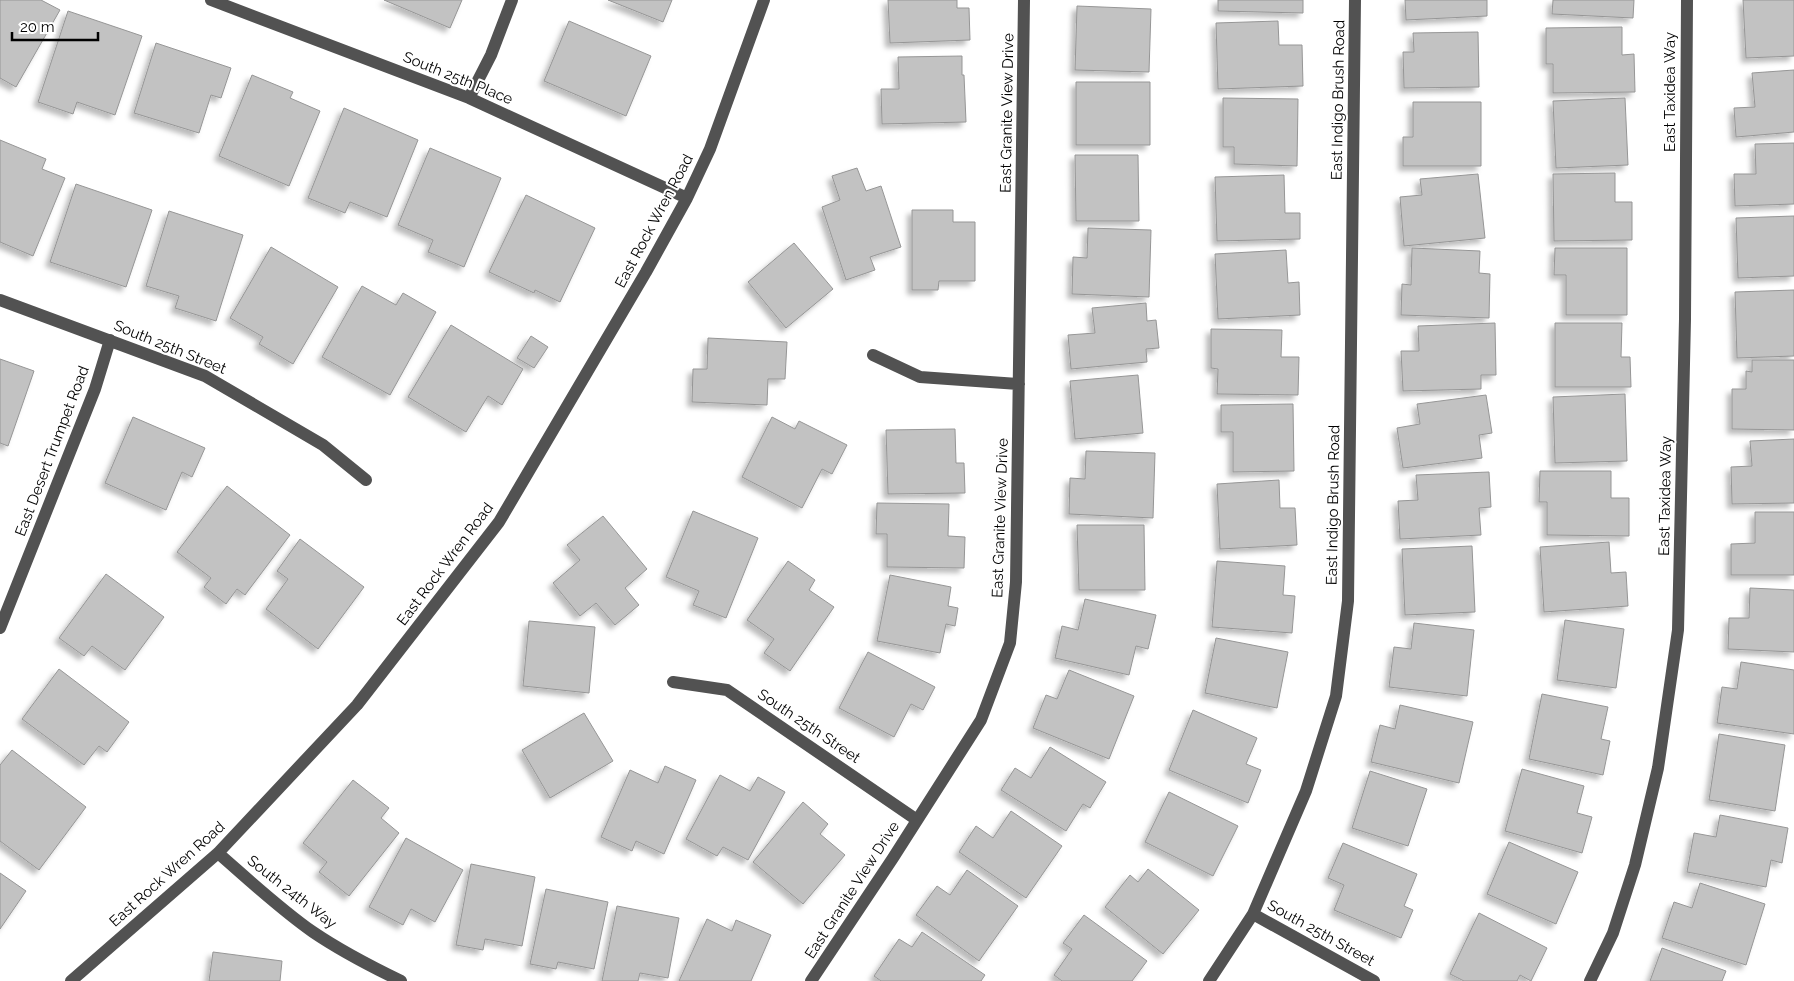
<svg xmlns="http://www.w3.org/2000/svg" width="1794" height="981" viewBox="0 0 1794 981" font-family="Raleway,sans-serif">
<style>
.building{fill:#c2c2c2;stroke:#969696;filter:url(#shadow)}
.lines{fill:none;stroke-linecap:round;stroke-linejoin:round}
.minor{stroke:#525252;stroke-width:12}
.labels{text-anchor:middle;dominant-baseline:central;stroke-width:4;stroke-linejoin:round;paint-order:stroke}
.street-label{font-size:15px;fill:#000;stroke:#fff}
</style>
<defs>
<filter id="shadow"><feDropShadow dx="-4.5" dy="4.5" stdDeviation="2.5" flood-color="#0004"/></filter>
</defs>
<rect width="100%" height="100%" fill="#fff"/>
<path class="building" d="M0,0h41l19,10 -44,77 -16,-9z
M384,0h78l-12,28z
M608,0h64l-9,22z
M888,0h69v8h12l1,32 -80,3z
M1218,0h85v13l-85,-2z
M1405,0h82v16l-81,4z
M1553,0h81l-1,18 -81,-4z
M1743,0h51v56l-48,2z
M1077,6l74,3 -2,63 -74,-2z
M68,11l74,25 -27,79 -38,-13 -4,12 -35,-12z
M569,21l82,35 -25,60 -82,-35z
M1278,21l1,24h23l1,41 -85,3 -2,-66z
M1622,27v28l12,-1 1,38 -82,1v-29h-7v-36z
M1478,32l1,55 -75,1 -1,-36h11l-1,-19z
M156,43l75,25 -10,30 -10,-3 -12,38 -65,-20z
M962,56v19h2l2,47 -84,2 -1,-35h18l-1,-32z
M1794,70v62l-58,5 -2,-29 21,-1 -3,-34z
M252,75l41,17 -3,6 30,13 -31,75 -70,-30z
M1076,82h74v63h-74z
M1223,98l75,1 -1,67 -63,-2v-17h-11z
M1625,98l3,67 -72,3 -3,-67z
M1413,102h68v64h-78v-29h10z
M344,108l74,32 -31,77 -37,-15 -5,11 -37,-15z
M0,140l46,19 -4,10 23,9 -32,78 -33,-14z
M1794,143v61l-59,2 -1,-32h22l-1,-30z
M430,148l71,30 -37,89 -36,-15 5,-12 -35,-15z
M1075,155h63l1,66h-63z
M857,168l9,23 15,-5 20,61 -31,10 5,13 -29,10 -24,-73 18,-7 -8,-24z
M1615,173v29h17v38l-78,1 -1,-67z
M1478,174l7,64 -81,8 -4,-49 22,-2 -2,-16z
M1284,175l1,38h15v26l-83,2 -2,-64z
M76,184l76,26 -26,77 -76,-25z
M526,195l69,33 -35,74 -25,-12 -1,3 -45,-21z
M912,210h41v12h22v59h-36l-1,9h-26z
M169,211l74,24 -27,86 -41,-13 4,-12 -33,-10z
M1794,216v60l-56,2 -2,-60z
M1088,228l63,2 -2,67 -77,-3 1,-37 14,1z
M794,243l39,46 -47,39 -38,-46z
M271,247l67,40 -45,77 -34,-20 4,-7 -33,-19z
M1412,248l68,3 -1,22 11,1 -1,44 -88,-3 1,-31 9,1z
M1555,248h72v67h-61v-40h-12z
M1286,250l2,33 11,-1 1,33 -82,4 -3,-65z
M362,286l34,19 7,-12 33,19 -46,83 -68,-38z
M1794,290v66l-57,2 -2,-66z
M1146,303l1,18 9,-1 3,28 -13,1 1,13 -76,7 -3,-34 27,-2 -3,-25z
M1495,323l1,52h-15v14l-78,2 -2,-40h18l-1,-25z
M1555,323h67l-1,34h9l1,30h-76z
M451,325l72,44 -21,36 -14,-9 -22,36 -58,-35z
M1211,329l71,1 -1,27h18l-1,38 -81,-1 1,-25 -7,-1z
M531,336l17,11 -14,21 -17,-10z
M708,338l79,4 -2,37h-17l-1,26 -75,-3 1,-33h14z
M0,359l34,12 -26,75 -8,-3z
M1752,360h42v70l-62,-1v-40h14v-18l6,1z
M1138,375l5,58 -68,6 -5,-58z
M1625,394l2,67 -72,2 -2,-66z
M1486,395l6,38 -13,2 3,23 -79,10 -6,-40 23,-4 -3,-20z
M1293,404l1,67 -61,1v-40h-12v-27z
M133,417l72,31 -13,29 -10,-5 -16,38 -61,-27z
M772,417l23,12 4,-8 48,24 -15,29 -10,-5 -20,39 -60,-31z
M955,429l1,34h8l1,30 -77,1 -2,-64z
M1794,439v64l-62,1 -1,-37 21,-1 -2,-25z
M1086,451l69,2 -2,65 -84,-4 1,-36 15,1z
M1540,471h71v27h18v38l-82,-1v-33h-8z
M1489,472l2,35 -12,1 2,27 -81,4 -2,-38 20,-1 -2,-25z
M1279,480l1,28h15l2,37 -77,4 -3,-65z
M227,486l63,49 -45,60 -8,-6 -11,15 -22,-17 7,-9 -34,-26z
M877,503l72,1 -1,32 17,1 -1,31 -77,-1v-33h-11z
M693,511l65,27 -32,80 -33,-13 6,-14 -33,-14z
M1755,512h39v63h-63v-31l24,-1z
M603,516l44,53 -22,19 14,17 -24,20 -19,-22 -16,13 -27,-33 27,-23 -13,-15z
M1077,525h67l1,65h-66z
M300,539l64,48 -46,62 -52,-40 22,-30 -11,-8z
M1609,542l2,31 15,-1 2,34 -84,6 -4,-65z
M1472,546l3,66 -70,3 -3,-66z
M788,561l27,19 -6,10 25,17 -44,64 -26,-18 10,-14 -27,-19z
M1217,561l68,5 -2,29 12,1 -3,37 -80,-6z
M106,574l58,43 -39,53 -33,-24 -8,10 -25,-18z
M890,575l61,12 -3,19 10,2 -3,18 -9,-2 -6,29 -63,-12z
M1750,588l44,2v62l-66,-3 1,-31h20z
M1085,599l71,16 -8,34 -12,-3 -7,29 -74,-17 7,-32 16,4z
M1565,620l59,9 -8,59 -59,-8z
M529,621l66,6 -6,66 -66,-7z
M1414,623l60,7 -7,66 -78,-9 5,-40 17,2z
M1216,638l72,14 -11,56 -72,-15z
M868,652l67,35 -12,23 -12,-6 -17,33 -55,-29z
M1741,662l53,8v64l-77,-11 5,-36 15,2z
M59,669l70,53 -22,30 -8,-6 -15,19 -62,-46z
M1069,670l65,26 -25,63 -76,-31 13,-33 11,4z
M1542,694l66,13 -7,32 9,2 -7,34 -74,-16z
M1400,705l73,17 -14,61 -88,-21 9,-37 15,4z
M1193,710l64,28 -11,26 15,6 -13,33 -79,-33z
M584,713l29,48 -63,37 -28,-48z
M1719,734l66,11 -10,66 -66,-11z
M1050,747l56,35 -16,26 -7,-4 -17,27 -65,-41 14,-22 16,10z
M12,750l74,57 -47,63 -39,-29v-76z
M665,766l31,14 -32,74 -28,-13 -4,10 -31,-14 29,-67 28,13z
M1522,769l62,17 -7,27 15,4 -10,36 -77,-22z
M1370,771l57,18 -19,57 -56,-18z
M720,775l30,16 8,-14 27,15 -37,68 -25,-13 -6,9 -31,-17z
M353,780l36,28 -8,10 18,15 -50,63 -30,-24 8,-10 -24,-19z
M1169,792l69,34 -25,50 -68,-34z
M803,802l25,22 -8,10 25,21 -42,49 -50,-42z
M1011,811l51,35 -36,52 -67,-46 17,-26 17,12z
M1720,815l68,13 -6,35 -11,-3 -5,27 -79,-15 7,-39 22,4z
M406,838l57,32 -28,52 -24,-13 -8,16 -34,-18z
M1509,842l69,30 -22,52 -69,-30z
M1343,843l74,31 -13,32 9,4 -12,28 -67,-28 10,-25 -16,-7z
M471,864l64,13 -13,69 -37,-7 -2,11 -27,-5z
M1148,869l51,41 -36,44 -58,-47 25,-32 8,7z
M967,870l51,36 -39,55 -63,-46 21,-29 13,9z
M0,873l26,18 -26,38z
M1700,883l65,21 -19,61 -84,-27 12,-36 18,6z
M546,889l62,13 -14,67 -36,-7 -2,7 -26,-5z
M617,906l62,12 -11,60 -28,-5 -2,8h-36z
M1479,913l68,35 -16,33 -11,-6 -3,6h-53l-14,-7z
M1084,915l63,46 -15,20h-70l-8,-6 18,-26 -9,-6z
M707,919l25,12 4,-11 35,15 -20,46h-72z
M922,932l63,43 -4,6h-100l-7,-5 25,-37 13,8z
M1662,948l64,23 -4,10h-72z
M213,952l69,9 -2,20h-71z"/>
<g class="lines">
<path class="minor" d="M211,0l258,98 218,100
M469,98l22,-43 21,-55
M0,300l205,76 118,69 43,35
M873,355l47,22 99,7
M0,628l95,-239 15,-49
M673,682l54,8 190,130
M218,853c31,27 62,56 95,79 28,19 59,35 88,49
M1253,914l121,67
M71,981l147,-128 139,-148 142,-183 147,-250 41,-74 23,-49 54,-149
M811,981l82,-123 88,-138 29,-77 6,-61 8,-582
M1209,981l44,-67 53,-123 30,-95 12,-95 7,-601
M1590,981l23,-48 22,-68 23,-97 20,-138 7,-311 2,-319"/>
</g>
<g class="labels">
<g class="street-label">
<text transform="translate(458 78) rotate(22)">South 25th Place</text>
<text transform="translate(1670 92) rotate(-90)">East Taxidea Way</text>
<text transform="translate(1338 100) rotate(-89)">East Indigo Brush Road</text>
<text transform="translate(1007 113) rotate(-89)">East Granite View Drive</text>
<text transform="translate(654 221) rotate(-62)">East Rock Wren Road</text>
<text transform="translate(170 347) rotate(22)">South 25th Street</text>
<text transform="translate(52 451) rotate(-69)">East Desert Trumpet Road</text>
<text transform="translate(1665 496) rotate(-89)">East Taxidea Way</text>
<text transform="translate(1333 505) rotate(-89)">East Indigo Brush Road</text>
<text transform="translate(1000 518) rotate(-88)">East Granite View Drive</text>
<text transform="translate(445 564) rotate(-53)">East Rock Wren Road</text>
<text transform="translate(809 726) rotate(34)">South 25th Street</text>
<text transform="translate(167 874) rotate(-42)">East Rock Wren Road</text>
<text transform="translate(852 890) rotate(-57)">East Granite View Drive</text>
<text transform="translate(292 892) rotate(38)">South 24th Way</text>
<text transform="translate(1321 933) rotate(29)">South 25th Street</text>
</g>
</g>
<path d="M12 32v8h86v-8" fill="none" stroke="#000000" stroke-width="2.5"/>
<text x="20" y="32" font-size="15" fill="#000000" stroke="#ffffff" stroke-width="4" paint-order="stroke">20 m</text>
</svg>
